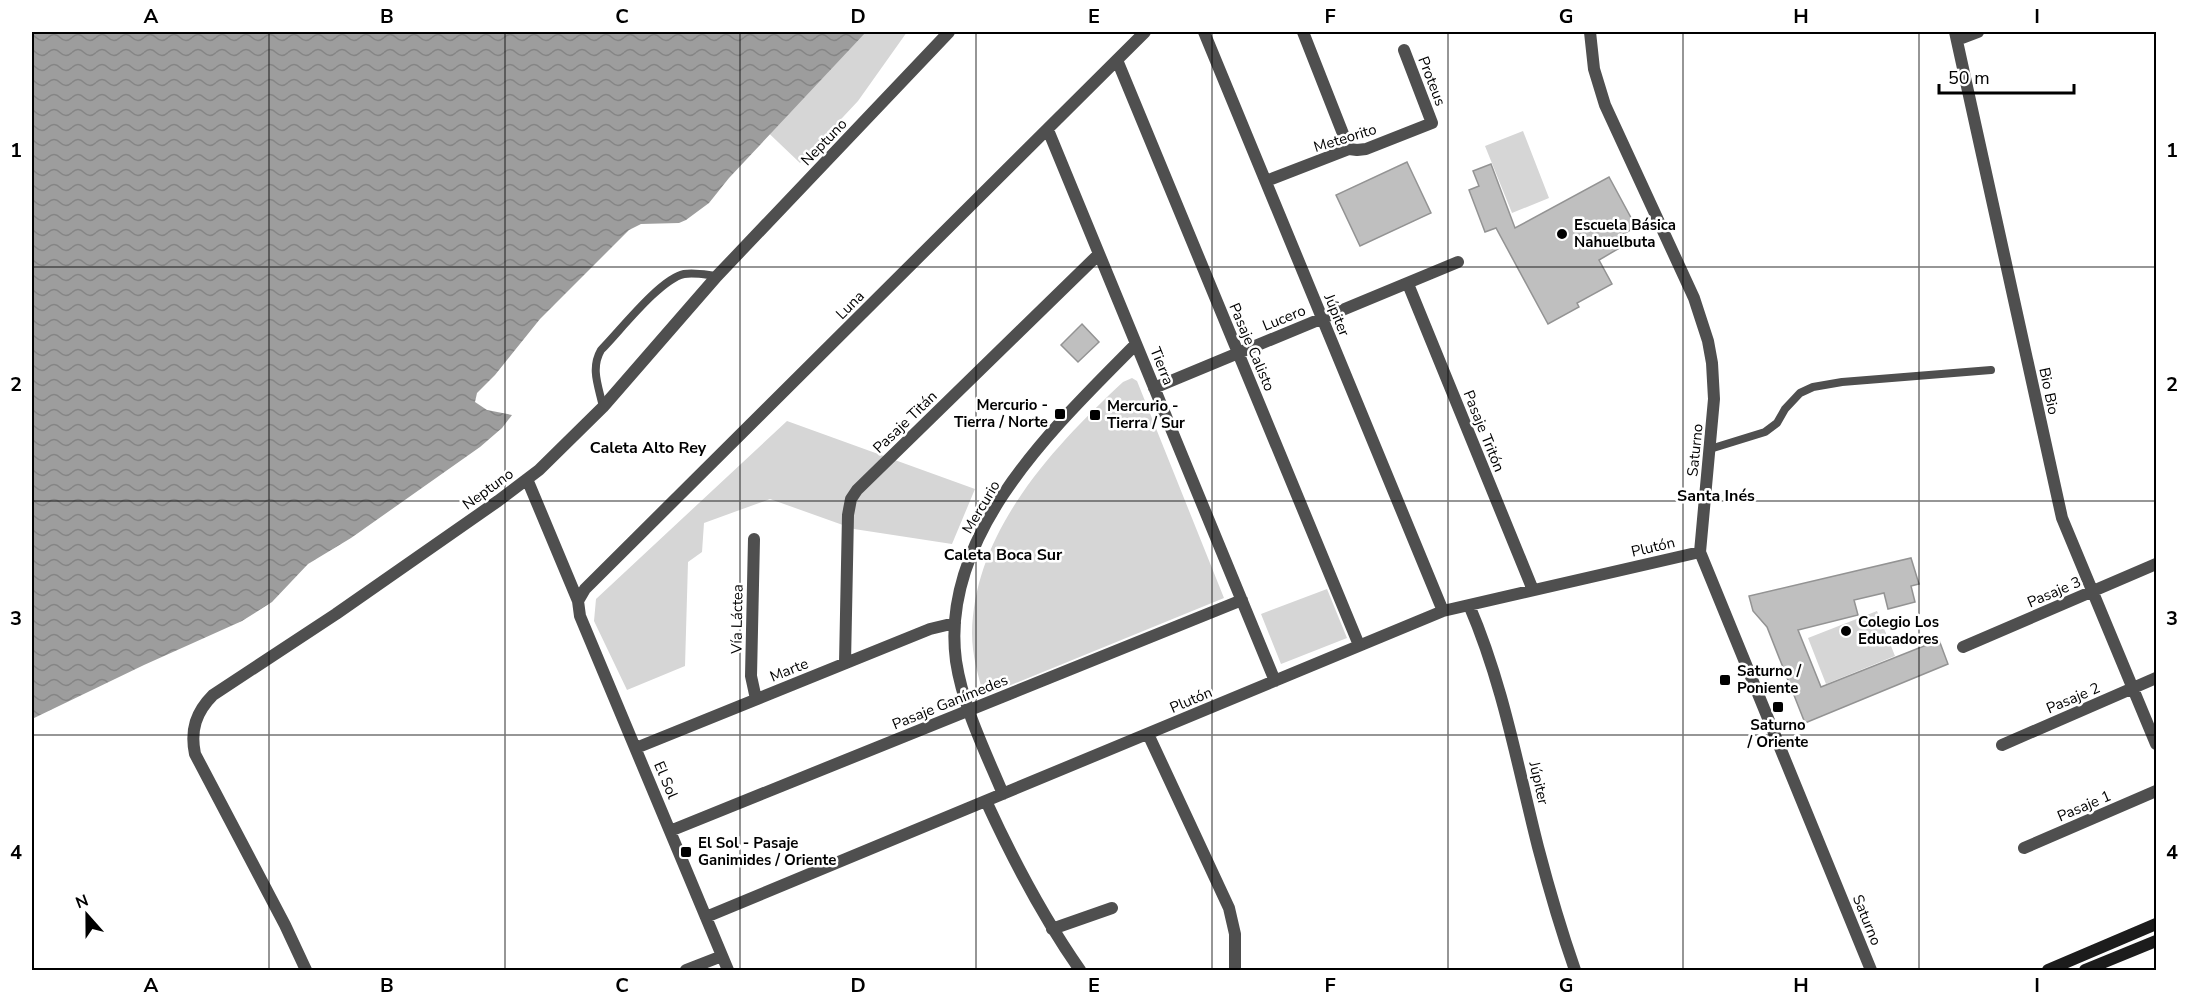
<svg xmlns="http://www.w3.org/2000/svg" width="2188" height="1002" viewBox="0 0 2188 1002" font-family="'Nunito Sans',sans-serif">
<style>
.green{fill:#d6d6d6}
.water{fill:url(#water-waves)}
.building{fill:#bfbfbf;stroke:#939393;stroke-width:1.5}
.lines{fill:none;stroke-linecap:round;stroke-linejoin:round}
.lane{stroke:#4f4f4f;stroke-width:8}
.street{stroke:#4f4f4f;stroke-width:12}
.secondary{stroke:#1c1c1c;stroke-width:12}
.grid{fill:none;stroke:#000;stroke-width:1.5;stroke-opacity:0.55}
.poi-dot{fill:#000;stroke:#fff;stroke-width:2}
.labels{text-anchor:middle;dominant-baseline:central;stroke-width:5;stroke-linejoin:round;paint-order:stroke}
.street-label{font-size:15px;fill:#000;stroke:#fff}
.poi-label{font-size:15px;font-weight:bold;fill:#000;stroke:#fff;text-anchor:start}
.neighbourhood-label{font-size:16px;font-weight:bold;fill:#000;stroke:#fff}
.neatline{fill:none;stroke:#000;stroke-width:2}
.grid-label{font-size:20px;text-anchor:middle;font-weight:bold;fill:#000}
</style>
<defs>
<pattern id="water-waves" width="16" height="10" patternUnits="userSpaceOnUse" patternTransform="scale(1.5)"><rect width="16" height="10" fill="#9d9d9d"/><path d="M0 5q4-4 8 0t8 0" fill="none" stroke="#858585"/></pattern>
</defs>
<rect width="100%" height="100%" fill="#fff"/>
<path class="green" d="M663,32h244l-49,69 -58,62z
M1523,131l26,67 -37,15 -27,-67z
M1132,378l5,3 87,217 -240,98c-6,-21 -12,-41 -12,-63 2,-102 81,-186 151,-251z
M787,421l188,68 -23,55 -98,-15 -84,-30 -66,24 -2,29 -14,10 -3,104 -58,24 -33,-69 2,-22z
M1327,589l20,49 -66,26 -20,-50z
M1877,611l18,45 -69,28 -18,-46z"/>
<path class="water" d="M32,32h834l-137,146 -20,25 -23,17 -7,3 -38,1 -12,6 -89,89 -45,56 -18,18 -2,9 12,8 25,5 -10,13 -22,19 -129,91 -43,26 -36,38 -30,19 -98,44 -112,54z"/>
<path class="building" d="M1407,162l24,51 -71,33 -24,-51z
M1491,164l24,64 94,-51 27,50 -18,10 5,9 -24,14 13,24 -35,19 2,4 -31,17 -52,-96 -11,4 -16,-42 10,-4 -6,-15z
M1082,324l17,18 -21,20 -17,-17z
M1911,558l8,26 -8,2 4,16 -27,7 -4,-16 -30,7 4,15 -60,15 23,57 118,-47 9,24 -143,59 -38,-96 -14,-16 -4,-15z"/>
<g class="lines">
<path class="lane" d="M603,407c-4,-20 -13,-38 -2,-57 19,-19 59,-71 83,-76 11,-2 23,1 33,2
M1710,449l55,-17 12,-9 8,-14 15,-16 13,-6 29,-5 149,-12"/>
<path class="street" d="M1204,32l239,579
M1303,32l46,117
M1590,32l4,37 11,36 89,193 14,43 4,22 2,36 -14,153 171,418
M1955,32l107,486 94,226
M1957,40l21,-8
M1117,60l242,585
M1048,130l227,551
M1266,181l83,-32 8,1 9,-1 66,-26 -28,-73
M1408,284l125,306
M1154,388l304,-126
M527,479l51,122 2,15 148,354
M754,539l-3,137 5,23
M578,601l7,-12 560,-557
M1469,605c34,79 48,159 69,242 11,42 23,83 37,123
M1963,647l193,-83
M845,663l3,-148 3,-16 6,-9 242,-236
M1148,734l81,174 6,26v36
M2002,745l154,-67
M636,748l294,-119 25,-6
M1003,794c-18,-43 -40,-87 -47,-133 -17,-127 99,-235 180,-317
M986,801c27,59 57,116 94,169
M670,831l572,-231
M2024,848l132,-57
M706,917l737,-306 257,-59
M1052,929l60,-21
M306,970l-21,-45 -90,-171c-5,-24 1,-42 18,-59l123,-81 162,-113 41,-31 64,-63 114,-131 232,-244
M686,970l36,-14"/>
<path class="secondary" d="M2048,970l108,-46
M2085,970l71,-29"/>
</g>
<path class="grid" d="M269,32v938M505,32v938M740,32v938M976,32v938M1212,32v938M1448,32v938M1683,32v938M1919,32v938M32,267h2124M32,501h2124M32,735h2124"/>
<g class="poi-dot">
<circle cx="1562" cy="234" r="6"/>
<rect x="1054" y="408" width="12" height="12" rx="3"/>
<rect x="1089" y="409" width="12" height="12" rx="3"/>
<circle cx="1846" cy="631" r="6"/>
<rect x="1719" y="674" width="12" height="12" rx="3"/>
<rect x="1772" y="701" width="12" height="12" rx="3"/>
<rect x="680" y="846" width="12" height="12" rx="3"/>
</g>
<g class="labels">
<g class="street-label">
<text transform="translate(1432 81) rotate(69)">Proteus</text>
<text transform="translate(1345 138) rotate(-17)">Meteorito</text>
<text transform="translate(824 142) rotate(-46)">Neptuno</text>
<text transform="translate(850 305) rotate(-45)">Luna</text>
<text transform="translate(1337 315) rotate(68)">Júpiter</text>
<text transform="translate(1284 318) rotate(-22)">Lucero</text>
<text transform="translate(1252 347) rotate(67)">Pasaje Calisto</text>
<text transform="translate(1162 366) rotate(68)">Tierra</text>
<text transform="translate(2049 391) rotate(78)">Bio Bio</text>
<text transform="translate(905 422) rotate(-44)">Pasaje Titán</text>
<text transform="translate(1484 431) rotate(68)">Pasaje Tritón</text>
<text transform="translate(1695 450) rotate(-84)">Saturno</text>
<text transform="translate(488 489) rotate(-36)">Neptuno</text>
<text transform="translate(981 507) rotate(-59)">Mercurio</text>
<text transform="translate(1653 547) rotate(-13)">Plutón</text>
<text transform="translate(2054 592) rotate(-23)">Pasaje 3</text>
<text transform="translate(737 619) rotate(-89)">Vía Láctea</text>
<text transform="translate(789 670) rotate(-22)">Marte</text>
<text transform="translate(2073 698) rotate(-23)">Pasaje 2</text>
<text transform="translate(1191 700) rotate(-23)">Plutón</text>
<text transform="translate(950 702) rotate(-22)">Pasaje Ganímedes</text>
<text transform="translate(666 780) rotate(67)">El Sol</text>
<text transform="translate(1539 783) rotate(77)">Júpiter</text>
<text transform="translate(2084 806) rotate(-23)">Pasaje 1</text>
<text transform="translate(1867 920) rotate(68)">Saturno</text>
</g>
<g class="poi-label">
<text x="1574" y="225">Escuela Básica<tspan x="1574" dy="17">Nahuelbuta</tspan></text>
<text x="1048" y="405" text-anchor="end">Mercurio -<tspan x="1048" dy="17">Tierra / Norte</tspan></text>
<text x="1107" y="406">Mercurio -<tspan x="1107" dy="17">Tierra / Sur</tspan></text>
<text x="1858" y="622">Colegio Los<tspan x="1858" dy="17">Educadores</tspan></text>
<text x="1737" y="671">Saturno /<tspan x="1737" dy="17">Poniente</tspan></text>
<text x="1778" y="725" text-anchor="middle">Saturno<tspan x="1778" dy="17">/ Oriente</tspan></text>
<text x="698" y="843">El Sol - Pasaje<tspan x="698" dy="17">Ganimides / Oriente</tspan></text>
</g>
<g class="neighbourhood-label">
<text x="648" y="448">Caleta Alto Rey</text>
<text x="1716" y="496">Santa Inés</text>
<text x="1003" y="555">Caleta Boca Sur</text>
</g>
</g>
<rect width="2188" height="1002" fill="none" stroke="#ffffff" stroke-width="66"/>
<g transform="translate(87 915) rotate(339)" stroke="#ffffff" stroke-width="4.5" paint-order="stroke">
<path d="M0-4.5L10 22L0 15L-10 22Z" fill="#000000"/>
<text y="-9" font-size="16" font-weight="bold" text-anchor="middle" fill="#000000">N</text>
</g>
<path d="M1939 84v9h135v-9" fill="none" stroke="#000000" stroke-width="3"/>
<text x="1948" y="84" font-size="18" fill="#000000" stroke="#ffffff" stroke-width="4.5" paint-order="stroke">50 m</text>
<rect x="33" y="33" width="2122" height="936" class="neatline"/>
<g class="grid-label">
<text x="151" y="23">A</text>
<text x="387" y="23">B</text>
<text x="622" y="23">C</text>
<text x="858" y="23">D</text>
<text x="1094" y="23">E</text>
<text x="1330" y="23">F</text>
<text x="1566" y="23">G</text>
<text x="1801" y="23">H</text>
<text x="2037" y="23">I</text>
<text x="16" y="157">1</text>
<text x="2172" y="157">1</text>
<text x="16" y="391">2</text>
<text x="2172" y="391">2</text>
<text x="16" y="625">3</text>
<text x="2172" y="625">3</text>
<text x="16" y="859">4</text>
<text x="2172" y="859">4</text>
<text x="151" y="992">A</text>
<text x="387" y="992">B</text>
<text x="622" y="992">C</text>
<text x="858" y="992">D</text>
<text x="1094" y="992">E</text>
<text x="1330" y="992">F</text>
<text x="1566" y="992">G</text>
<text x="1801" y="992">H</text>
<text x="2037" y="992">I</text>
</g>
</svg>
